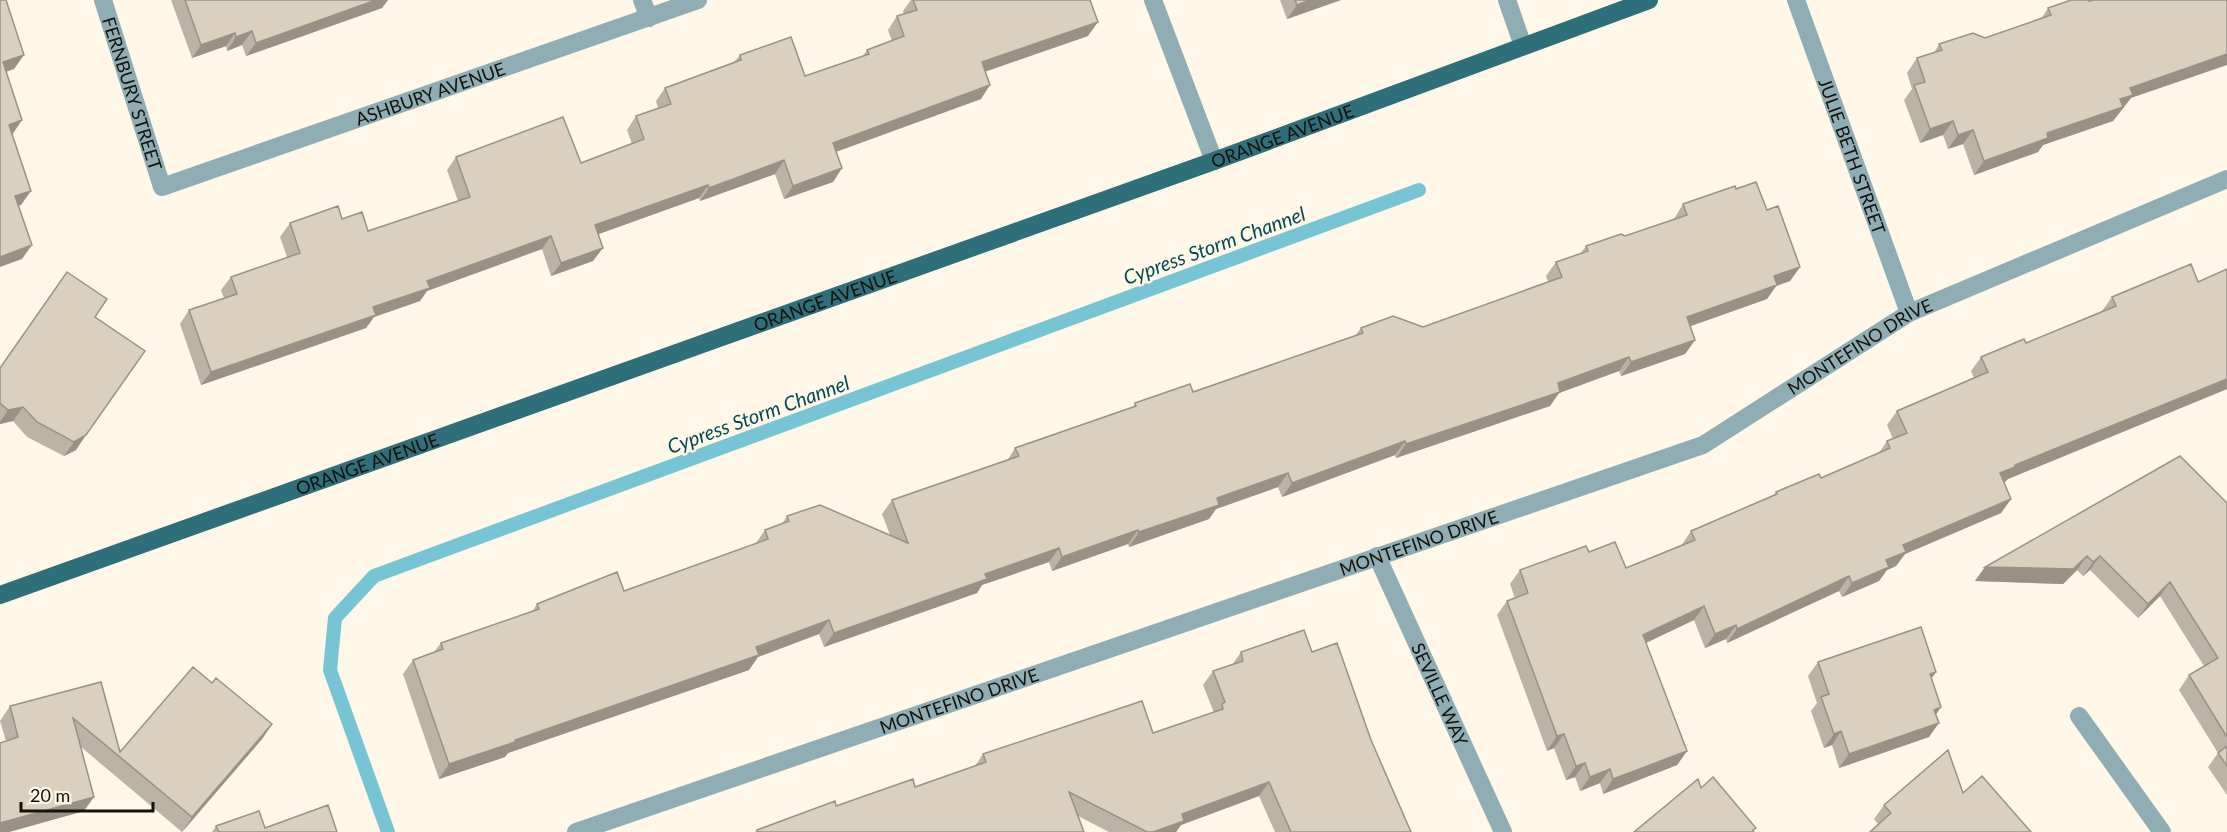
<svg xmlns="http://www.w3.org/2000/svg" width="2227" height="832" viewBox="0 0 2227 832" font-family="Lato,sans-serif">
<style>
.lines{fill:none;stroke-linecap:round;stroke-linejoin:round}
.stream{stroke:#77c4d4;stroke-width:14}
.minor{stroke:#8eadb4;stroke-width:18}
.major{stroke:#2f6e7b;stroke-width:18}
.wall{fill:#bbb3a3}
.shaded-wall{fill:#999284}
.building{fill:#dad0bd;stroke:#999284;stroke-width:1.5}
.labels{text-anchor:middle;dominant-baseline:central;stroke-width:5;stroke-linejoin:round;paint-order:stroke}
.street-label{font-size:18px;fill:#14110a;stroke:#fff7e8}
.water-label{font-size:20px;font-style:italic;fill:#004a55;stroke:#fff7e8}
</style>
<rect width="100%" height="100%" fill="#fff7e8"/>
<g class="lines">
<path class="stream" d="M388,832l-58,-162 5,-52 39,-42 1045,-386"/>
<g class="minor">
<path id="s1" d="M103,0l59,187 536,-187"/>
<path d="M642,0l7,18"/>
<path d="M1153,0l61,161"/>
<path d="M1507,0l16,46"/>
<path id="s2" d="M1796,0l113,313"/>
<path id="s3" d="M1377,556l126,276"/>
<path d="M2079,716l83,116"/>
<path id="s4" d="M576,832l1127,-387 206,-132 318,-134"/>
</g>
<path class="major" id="s5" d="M0,595l1214,-434 435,-161"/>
</g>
<path class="wall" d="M171,0h217l-6,8 -136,48 -4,-11 -15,6 -1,-5 -34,12z
M911,0h179l-2,36 -103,35 -4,28 -145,53 6,16 -9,14 -49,17 -9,-25 -75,27 -1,-3 -101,36 -5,27 -42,15 -9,-27 -115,42 -7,10 -46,16 -8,11 -165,57 -21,-61 9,-14 35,-12 -3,-8 10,-13 56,-20 -7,-20 10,-14 52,-4 26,12 90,-30 -11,-31 9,-13 125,6 51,-19 -5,-14 9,-14 22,-8 -2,-7 9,-13 69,-26 6,-7 65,21 58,-20 4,-6 25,-9 -4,-11 9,-14 7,-2 -1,-3z
M1280,0h61l-54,19z
M2048,8l83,90 -18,23 -70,24 -5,7 -64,23 -11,-31 -15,5 -5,-14 -23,8 -16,-43 8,-11 -5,-16 10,-15 17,-5 5,-9 46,-6 56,-19z
M1736,189l31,21 33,57 -10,14 -14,5 -9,13 -77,27 5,14 -10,14 -64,22 -2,-5 -60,22 -9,13 -154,52 -1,-3 -113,42 -4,-10 -62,22 -7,10 -80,28 -1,-3 -76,27 -3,-9 -67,23 -5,8 -153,54 -5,-13 -61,23 -9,13 -241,83 -3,4 -66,22 -36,-105 10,-14 21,-8 7,-9 91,-31 5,-8 87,-13 132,-48 9,-13 17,-6 5,-8 103,19 -8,-21 10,-14 115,-39 8,-13 118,-41 2,-4 58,-11 162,-56 6,-8 62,-1 125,-45 -2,-6 10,-14 24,-8 6,-8 39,-10 49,-17 9,-15z
M2227,269v120l-219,90 -4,3 7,17 -10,14 -96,41 -9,12 -9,4 -8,11 -37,16 -3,-6 -112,52 -1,-4 -21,9 -11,-28 -48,23 41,108 -10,14 -74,29 -3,-11 -20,8 -5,-14 -9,3 -12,-32 -7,3 -50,-136 10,-14 8,-3 -5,-14 10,-14 69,-18 37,16 55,-22 10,-15 83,-36 2,-3 45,-14 58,-25 8,-12 6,-2 -6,-14 10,-14 77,-33 -3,-7 10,-14 45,-14 76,-32 10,-14 86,-15z
M95,317l-19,133 -12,6 -37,-19 -14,-16 -13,3v-56z
M2227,503v292l-19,-28 10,-14 -39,-63 10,-15 15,-9 -44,-70 -22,22 -48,-48 -7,6 -6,-6 -14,14 -88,-3 10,-14z
M1241,652h71l59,88 40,92h-136l-16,-36 -78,29 -5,7h-67l-31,-16 6,16h-329l2,-2 79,-24 79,-19 60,-21 8,-12 170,-21 61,-20 -11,-28 10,-14 19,-6z
M1818,662l118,10 -5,7 5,36 -7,22 -90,31 -7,-23 -8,3 -13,-37 6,-8 -9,-27z
M101,682l19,70 92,-69 60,41 -10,15 -80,93 -101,-85 3,64 -75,21h-9l6,-91 -6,-20 10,-15z
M1963,793l68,39h-162l9,-8 -4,-5 10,-14z
M216,826l49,2 72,4h-125z"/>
<path class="shaded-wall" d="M376,0h12l-6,8 -136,48 10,-13z
M1310,0h31l-54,19 10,-14z
M1098,22l-10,14 -115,40 9,-14z
M252,31l-10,14 -15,6 9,-14z
M235,33l-9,13 -34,12 9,-13z
M2227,54v11l-96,33 -18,23 -70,24 -5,7 -64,23 10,-14 136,-62 10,-11z
M24,55l-10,14 -14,5 3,-12z
M990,85l-9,14 -157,57 9,-13z
M22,120l-10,15 -12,4 9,-14z
M1953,121l-10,14 -23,8 10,-14z
M1973,130l-10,14 -15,5 10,-14z
M784,160l-9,14 -75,27 9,-13z
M842,168l-9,14 -49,17 9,-13z
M708,185l-9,13 -114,41 10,-14z
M31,191l-10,14 -16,5 10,-14z
M551,236l-9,13 -115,42 -7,10 -46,16 -8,11 -165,57 10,-13 216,-91z
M32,245l-10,14 -22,8v-10z
M603,248l-10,13 -42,15 10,-13z
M1800,267l-10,14 -14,5 -9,13 -90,32 10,-14 87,-41z
M1695,340l-10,14 -64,22 10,-14z
M1629,357l-10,14 -60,22 -9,13 -154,52 10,-14 152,-61z
M2227,379v10l-219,90 -3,3 -15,6 10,-15 15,-8z
M23,407l-10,14 -13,3v-2l8,-12z
M86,435l-10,15 -12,6 10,-14z
M1405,441l-10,14 -113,42 10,-14z
M1288,473l-10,14 -62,22 -7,10 -80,28 10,-15 78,-34z
M2011,499l-10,14 -96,41 -9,12 -9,4 -8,11 -37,16 10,-14 34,-23 17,-15z
M1138,530l-10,14 -76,27 10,-14z
M1059,548l-10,14 -67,23 -5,8 -153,54 10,-14 151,-59z
M2087,556l-10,14 -14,14 -88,-3 10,-14z
M2100,556l-10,14 -7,6 10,-14z
M1849,576l-10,15 -112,52 10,-14z
M2170,582l-10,14 -22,22 10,-14z
M1704,606l-10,14 -61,29 10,-14z
M829,620l-10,14 -61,23 -9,13 -241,83 -3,4 -66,22 10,-15z
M1736,625l-10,14 -21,9 10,-14z
M1936,672l-10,14 4,-12z
M1941,707l-10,15 3,-12z
M1939,723l-10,14 -90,31 10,-14z
M272,724l-10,15 -80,93 10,-15z
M1841,731l-9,14 -8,3 10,-14z
M1564,734l-10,14 -7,3 10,-15z
M1687,751l-10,14 -74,29 10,-15z
M1585,763l-10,14 -9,3 10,-14z
M1610,769l-10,14 -20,8 10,-14z
M1269,782l-10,14 -78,29 -5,7h-23l29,-18z
M94,797l-10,14 -75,21h-9v-9z"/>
<path class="building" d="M0,0h6l18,55 -21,7 19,58 -13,5 22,66 -16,5 17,49 -32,12z
M185,0h191l-120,43 -4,-12 -16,6 -1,-4 -34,12z
M913,0h177l8,22 -116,40 8,23 -157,58 9,25 -49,18 -9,-26 -75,28 -1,-3 -113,40 8,23 -42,15 -10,-27 -124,45 3,7 -57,19 3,8 -165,57 -22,-62 48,-16 -6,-17 69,-24 -10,-30 48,-17 4,13 20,-7 6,19 102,-34 -14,-40 107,-40 18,46 63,-24 -8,-23 35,-12 -6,-16 76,-28 -1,-5 51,-18 14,39 64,-22 -2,-4 37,-14 -7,-20 20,-6z
M1295,0h15l-13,5z
M2071,0h18v1l4,-1h134v54l-97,34 3,7 -13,4 3,8 -76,26 1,5 -64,23 -11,-31 -15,5 -5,-14 -23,8 -16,-44 11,-3 -8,-24 25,-8 -3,-6 34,-11 12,5 66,-23 -3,-7z
M1756,182l11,28 11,-4 22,61 -26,9 3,9 -90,32 8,23 -64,22 -2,-5 -71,26 2,9 -154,52 -1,-3 -113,42 -4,-10 -71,25 2,7 -80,27 -1,-2 -76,27 -3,-9 -74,26 2,5 -153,54 -5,-13 -73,27 3,8 -244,85v2l-66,22 -36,-104 30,-11 -2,-6 98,-34 -2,-5 80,-32 7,19 144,-52 -3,-9 24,-9 -2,-5 33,-11 88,38 -16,-43 127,-44 -4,-8 121,-42 -1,-3 55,-19 3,8 170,-59 -2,-5 32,-12 30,11 139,-50 -6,-15 32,-11 -2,-5 35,-12 4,2 62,-21 -4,-11 52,-18 1,3z
M2191,264l7,18 29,-13v110l-212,86v2l-15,6 11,26 -108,46 3,7 -20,8 3,7 -37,16 -3,-7 -112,53 -1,-4 -21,9 -11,-28 -61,29 44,116 -74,28 -3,-10 -20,8 -5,-14 -9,3 -12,-32 -7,2 -50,-135 21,-8 -8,-23 66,-24 3,6 26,-10 11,26 69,-28 -4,-9 86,-37 -1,-2 43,-18 2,4 69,-30 -3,-7 20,-8 -10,-22 91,-39 -7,-15 43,-18 2,4 90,-37 -4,-9z
M67,272l40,27 -12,18 50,34 -59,84 -12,7 -37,-20 -14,-15 -15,3 -8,-7v-35z
M2180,456l47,47v234l-38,-62 29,-17 -48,-76 -22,22 -48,-48 -7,6 -6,-6 -14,13 -88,-2z
M1921,627l15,45 -6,2 11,33 -7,3 5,13 -90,31 -8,-23 -7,3 -13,-37 8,-3 -11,-32z
M1304,630l8,22 25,-9 34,97 40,92h-120l-22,-50 -87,32 2,7 -31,11h-6l-78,-40 15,40h-326l-1,-2 78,-29 1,5 77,-27 2,8 71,-25 -3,-8 159,-53 11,32 70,-24 -1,-5 3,-2 -12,-31 30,-10 -2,-9z
M193,667l19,16 4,-5 56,46 -80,93 -119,-99 21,79 -94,26v-80l18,-6 -8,-31 91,-24 19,70z
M2227,746v20l-9,-13z
M1948,750l15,43 19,-17 49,56h-161l21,-19 -7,-8z
M1713,777l43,51 -3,2 1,2h-120l64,-53 3,9z
M328,805l9,27h-118l-3,-6 43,-15 6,17z"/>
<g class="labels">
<g class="street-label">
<text stroke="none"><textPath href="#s1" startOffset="98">FERNBURY STREET</textPath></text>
<text stroke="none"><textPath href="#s1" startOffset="480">ASHBURY AVENUE</textPath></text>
<text stroke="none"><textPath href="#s5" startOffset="1362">ORANGE AVENUE</textPath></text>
<text stroke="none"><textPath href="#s2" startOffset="166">JULIE BETH STREET</textPath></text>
<text stroke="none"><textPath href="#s5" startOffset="876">ORANGE AVENUE</textPath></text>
<text stroke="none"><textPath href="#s4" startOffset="1377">MONTEFINO DRIVE</textPath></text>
<text stroke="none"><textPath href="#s5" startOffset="390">ORANGE AVENUE</textPath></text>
<text stroke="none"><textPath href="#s4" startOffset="891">MONTEFINO DRIVE</textPath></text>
<text stroke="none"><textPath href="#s3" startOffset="152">SEVILLE WAY</textPath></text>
<text stroke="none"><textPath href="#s4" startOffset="405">MONTEFINO DRIVE</textPath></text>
</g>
<g class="water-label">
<text transform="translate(1214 245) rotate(-20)">Cypress Storm Channel</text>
<text transform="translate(758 414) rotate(-20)">Cypress Storm Channel</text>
</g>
</g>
<path d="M21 802v9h132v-9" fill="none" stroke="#14110a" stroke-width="3"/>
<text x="30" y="802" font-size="18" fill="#14110a" stroke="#fff7e8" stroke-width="4.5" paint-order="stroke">20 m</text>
</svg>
